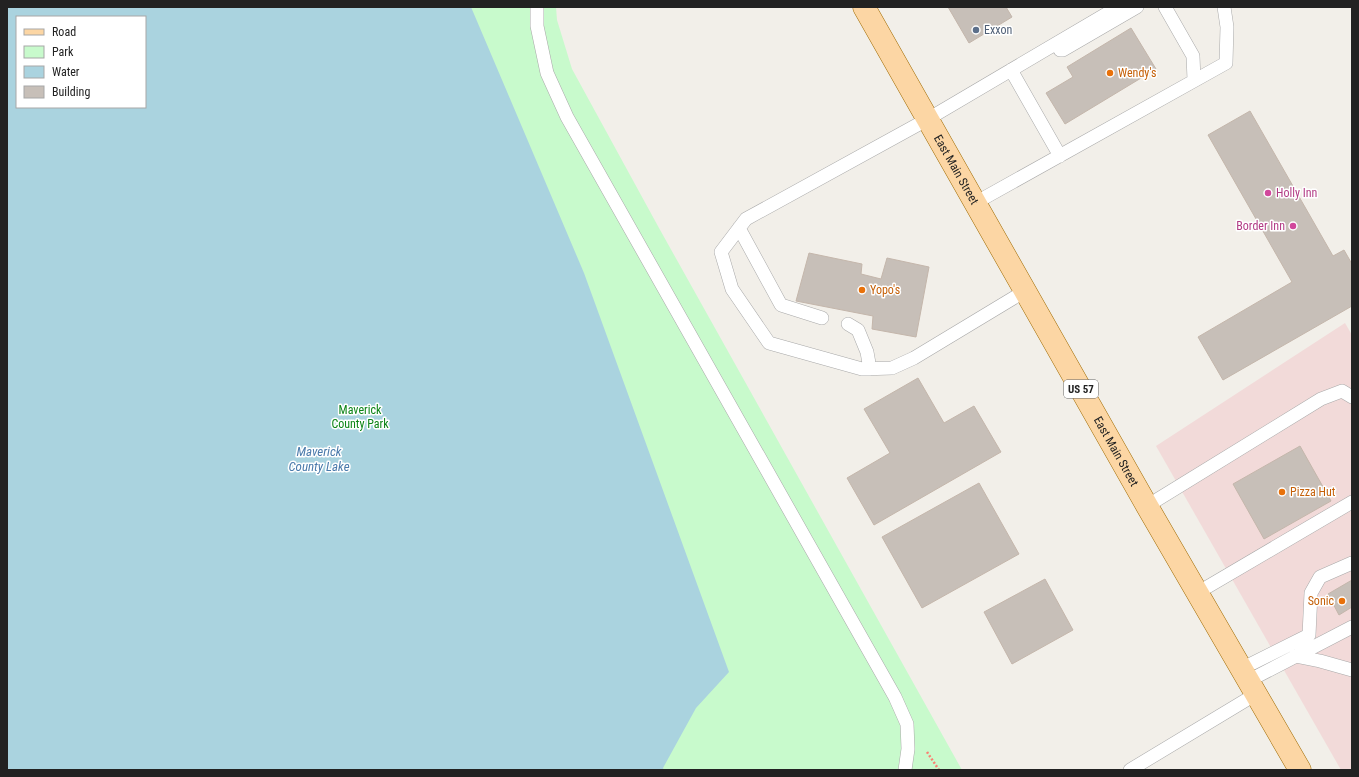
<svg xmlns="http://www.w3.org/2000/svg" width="1359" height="777" viewBox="0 0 1359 777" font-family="'Roboto Condensed',sans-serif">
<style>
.commercial{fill:#f2dad9}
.park{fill:#c8facc;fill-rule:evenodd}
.water{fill:#aad3df;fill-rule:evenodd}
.building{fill:#c7bfb8;stroke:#c4b6ab}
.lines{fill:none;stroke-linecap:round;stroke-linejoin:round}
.service-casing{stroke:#a9a9a9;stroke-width:14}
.primary-casing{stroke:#a06b00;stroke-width:23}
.path{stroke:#fa8072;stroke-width:2.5;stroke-dasharray:2 2;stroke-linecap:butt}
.service{stroke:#fff;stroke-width:13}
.primary{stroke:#fcd6a4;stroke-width:22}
.service-dot{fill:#5c6f8a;stroke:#fff;stroke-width:1.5}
.food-dot{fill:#e8710a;stroke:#fff;stroke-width:1.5}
.hotel-dot{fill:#d1479c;stroke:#fff;stroke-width:1.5}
.labels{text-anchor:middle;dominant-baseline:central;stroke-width:3;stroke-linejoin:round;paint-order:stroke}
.shield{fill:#fff;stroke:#646464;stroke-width:1}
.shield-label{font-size:11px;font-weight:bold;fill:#222}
.service-label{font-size:12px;fill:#4e5e75;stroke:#fff;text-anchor:start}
.food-label{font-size:12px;fill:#c56008;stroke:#fff;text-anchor:start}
.street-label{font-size:12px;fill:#222;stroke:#fff}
.hotel-label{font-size:12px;fill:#b23c85;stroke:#fff;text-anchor:start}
.park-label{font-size:12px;fill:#0c8416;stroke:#fff}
.water-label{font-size:13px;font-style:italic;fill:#4a7aab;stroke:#fff}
</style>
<rect width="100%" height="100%" fill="#f2efe9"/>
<path class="commercial" d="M1345,323l7,12v435h-11l-185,-324z"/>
<path class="park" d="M7,7h549l1,13 15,49 87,159 303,542h-955zM17,17h128v90h-128z"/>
<path class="water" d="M7,7h464l113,266 145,399 -33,36 -33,60 1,2h-657zM17,17h128v90h-128z"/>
<path class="building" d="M948,7h58l6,10 -43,26z
M1131,28l25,41 -91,55 -19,-31 27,-16 -6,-10z
M1250,111l83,145 11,-6 8,14v42l-129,74 -25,-43 94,-55 -84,-147z
M809,253l53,11 -1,10 20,5 6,-21 42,9 -13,70 -44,-8 1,-13 -77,-15z
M918,378l26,45 30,-17 27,46 -127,73 -27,-47 43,-25 -26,-44z
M1300,446l31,55 -67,38 -31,-55z
M979,483l40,71 -97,54 -40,-71z
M1045,579l28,51 -61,34 -28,-52z
M1352,580v27l-13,8 -11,-21z"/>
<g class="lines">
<g class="service-casing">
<path id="service" d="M537,7v19l10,47 20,44 328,580 12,27 1,25 -3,21
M1165,7l28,49 1,24
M1060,50h3l74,-43
M1011,70l49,86
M975,203l251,-140 1,-36 -3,-20
M739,228l42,77 41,13
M1025,291l-111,67 -22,10 -30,1 -93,-26 -37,-54 -11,-37 25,-33 182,-100 190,-112
M848,324l10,6 9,22 3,17
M1147,506l174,-107 21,-8 10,6
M1197,593l155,-91
M1295,656l25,5 32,9
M1241,669l68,-34 2,-42 9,-16 32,-14
M1248,681l104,-54
M1130,770l126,-76"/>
</g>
<g class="primary-casing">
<g id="primary">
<path id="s1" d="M864,7l283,499 153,264"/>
</g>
</g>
<path class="path" d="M927,752l12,18"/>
<use href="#service" class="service"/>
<use href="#primary" class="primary"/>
</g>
<circle class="service-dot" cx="976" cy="30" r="4"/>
<g class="food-dot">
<circle cx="1110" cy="73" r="4"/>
<circle cx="862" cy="290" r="4"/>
<circle cx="1282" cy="492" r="4"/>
<circle cx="1342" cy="601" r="4"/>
</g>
<g class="hotel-dot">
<circle cx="1268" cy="193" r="4"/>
<circle cx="1293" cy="226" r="4"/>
</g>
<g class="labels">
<rect class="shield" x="1064" y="380" width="34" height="18" rx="3"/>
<g class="shield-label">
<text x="1081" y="389">US 57</text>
</g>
<g class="service-label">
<text x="984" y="30">Exxon</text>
</g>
<g class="food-label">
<text x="1118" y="73">Wendy's</text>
<text x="870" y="290">Yopo's</text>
<text x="1290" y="492">Pizza Hut</text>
<text x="1334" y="601" text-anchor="end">Sonic</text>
</g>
<g class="street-label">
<text stroke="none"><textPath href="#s1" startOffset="187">East Main Street</textPath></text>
<text stroke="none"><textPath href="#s1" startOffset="511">East Main Street</textPath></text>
</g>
<g class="hotel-label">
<text x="1276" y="193">Holly Inn</text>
<text x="1285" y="226" text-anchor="end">Border Inn</text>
</g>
<g class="park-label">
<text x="360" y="410">Maverick<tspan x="360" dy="14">County Park</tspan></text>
</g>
<g class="water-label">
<text x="319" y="451">Maverick<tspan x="319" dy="15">County Lake</tspan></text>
</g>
</g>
<rect width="1359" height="777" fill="none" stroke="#222222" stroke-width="16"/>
<rect x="16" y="16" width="130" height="92" fill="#ffffff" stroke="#a7a7a7"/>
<rect x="24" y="29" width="20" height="6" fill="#fcd6a4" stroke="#a7a7a7"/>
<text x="52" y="36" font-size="12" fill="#222222">Road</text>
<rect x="24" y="46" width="20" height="12" fill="#c8facc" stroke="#a7a7a7"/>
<text x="52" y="56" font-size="12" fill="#222222">Park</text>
<rect x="24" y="66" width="20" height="12" fill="#aad3df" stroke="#a7a7a7"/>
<text x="52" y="76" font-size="12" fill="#222222">Water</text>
<rect x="24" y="86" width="20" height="12" fill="#c7bfb8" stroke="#a7a7a7"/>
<text x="52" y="96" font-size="12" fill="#222222">Building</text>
</svg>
